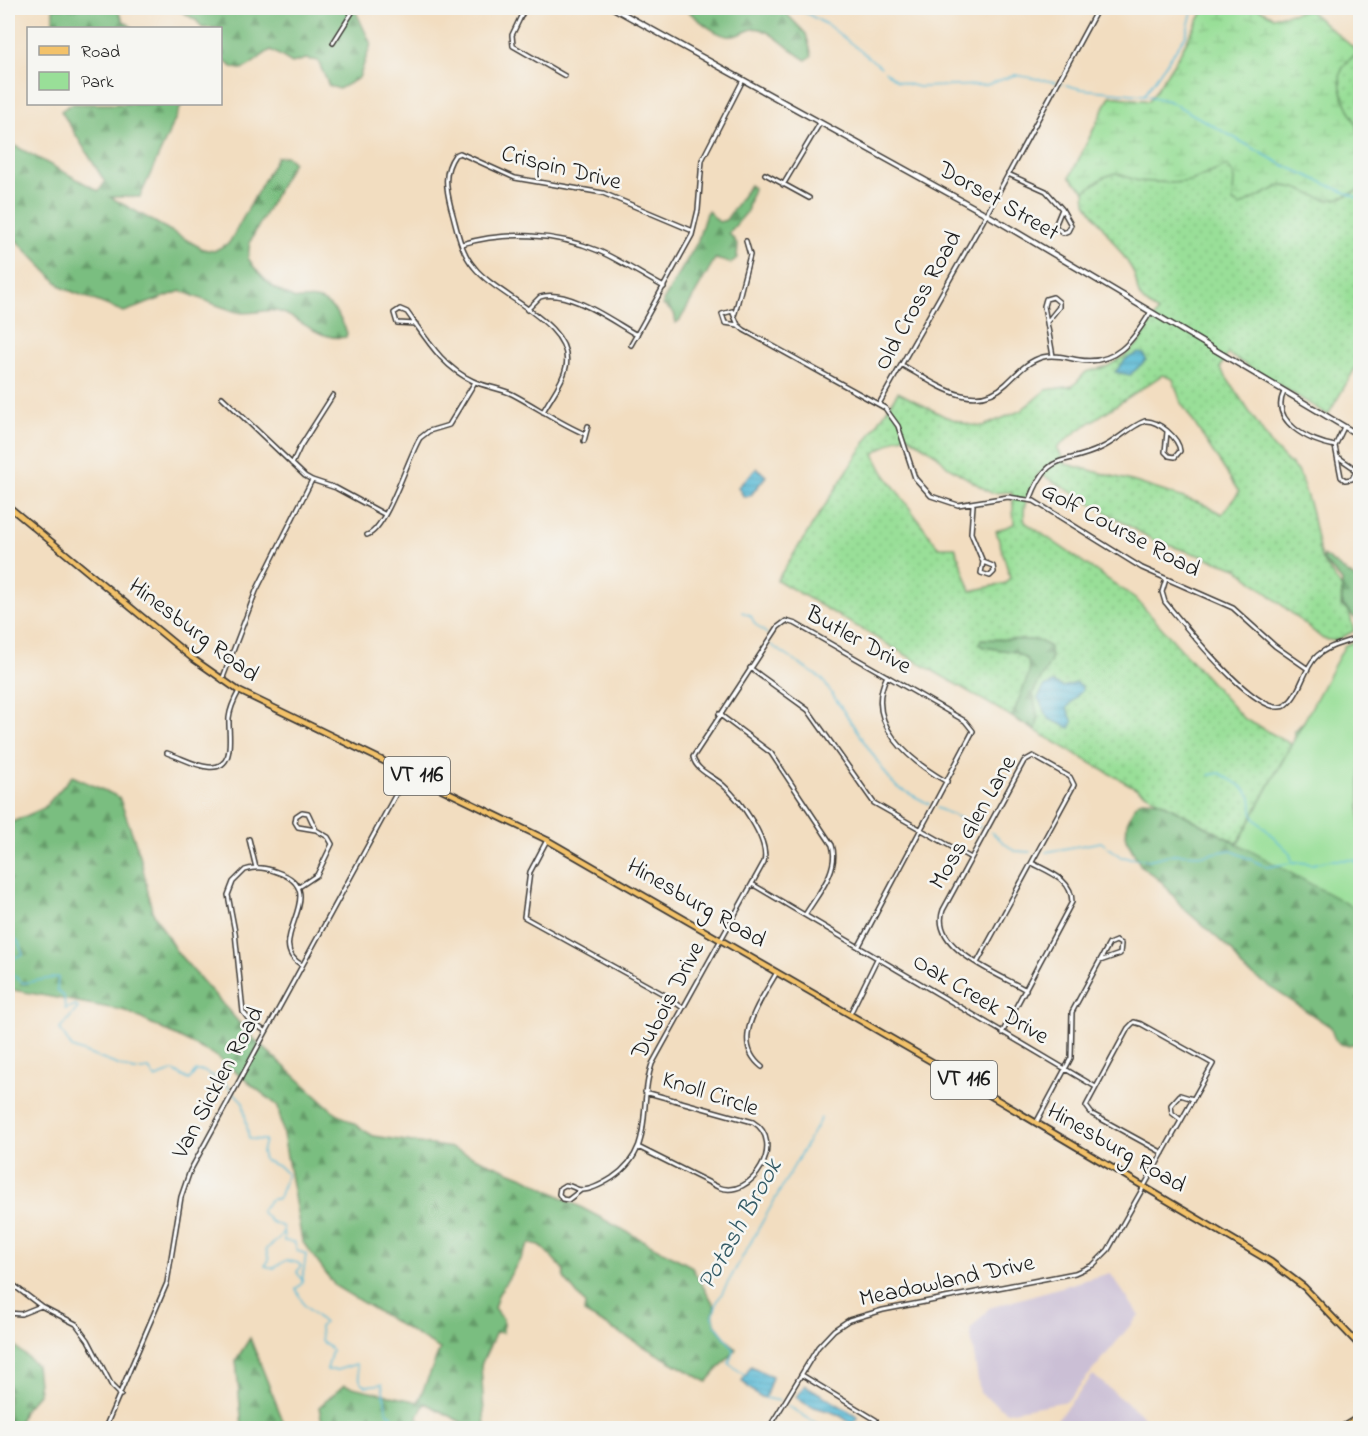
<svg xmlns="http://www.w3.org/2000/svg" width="1368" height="1436" viewBox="0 0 1368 1436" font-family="'Indie Flower',sans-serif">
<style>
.industrial{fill:#cbbfd5}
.grass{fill:url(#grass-dots);stroke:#5a7e5a;stroke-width:1.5;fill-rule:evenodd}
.forest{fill:url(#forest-firs);stroke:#4b6d4e;stroke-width:1.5}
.wetland{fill:url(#wetland-marsh);stroke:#5a7e5a;stroke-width:1.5}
.park{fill:#99df98;stroke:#5a7e5a;stroke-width:1.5}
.water{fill:url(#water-rules);stroke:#3a6b79;stroke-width:1.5}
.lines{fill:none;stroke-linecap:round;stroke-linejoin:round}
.stream{stroke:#58bad6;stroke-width:1.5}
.minor-casing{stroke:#3c3935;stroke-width:6}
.tertiary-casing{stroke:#3c3935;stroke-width:7}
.primary-casing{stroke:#3c3935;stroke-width:8}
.motorway-casing{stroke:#3c3935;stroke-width:9}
.minor{stroke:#fff;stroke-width:3}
.tertiary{stroke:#fff;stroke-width:4}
.primary{stroke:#f3c26a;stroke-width:4.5}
.motorway{stroke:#f3c26a;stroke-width:6}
.labels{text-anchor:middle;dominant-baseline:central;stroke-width:5;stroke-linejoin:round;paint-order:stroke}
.shield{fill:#f6f6f2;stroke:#5d5d5c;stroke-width:1.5}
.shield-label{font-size:22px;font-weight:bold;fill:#1c1c1c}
.street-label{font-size:24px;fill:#1c1c1c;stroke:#f6f6f2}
.water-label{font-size:26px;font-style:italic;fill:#345b66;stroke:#f6f6f2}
</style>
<defs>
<pattern id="grass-dots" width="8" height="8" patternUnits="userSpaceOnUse" patternTransform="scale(1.5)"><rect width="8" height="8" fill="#99df98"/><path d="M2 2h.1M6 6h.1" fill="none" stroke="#83bf82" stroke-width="1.8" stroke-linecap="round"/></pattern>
<pattern id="forest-firs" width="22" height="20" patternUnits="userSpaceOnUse" patternTransform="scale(1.5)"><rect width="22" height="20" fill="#7abe80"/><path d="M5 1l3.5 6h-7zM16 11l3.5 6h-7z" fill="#639a68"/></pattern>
<pattern id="wetland-marsh" width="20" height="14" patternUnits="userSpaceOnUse" patternTransform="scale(1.5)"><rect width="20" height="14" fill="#99df98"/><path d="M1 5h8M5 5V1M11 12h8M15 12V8" fill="none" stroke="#83bf82"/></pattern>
<pattern id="water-rules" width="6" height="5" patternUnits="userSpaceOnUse" patternTransform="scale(1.5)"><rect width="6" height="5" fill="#58bad6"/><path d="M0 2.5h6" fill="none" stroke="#4c9fb7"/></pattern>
</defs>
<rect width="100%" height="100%" fill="#f6f6f2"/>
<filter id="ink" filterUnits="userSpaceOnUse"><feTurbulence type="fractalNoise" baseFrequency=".0167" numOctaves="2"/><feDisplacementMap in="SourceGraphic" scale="12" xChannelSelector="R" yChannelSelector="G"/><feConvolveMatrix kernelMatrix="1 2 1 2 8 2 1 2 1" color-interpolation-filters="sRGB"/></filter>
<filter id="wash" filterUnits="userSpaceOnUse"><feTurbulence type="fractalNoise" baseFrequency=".008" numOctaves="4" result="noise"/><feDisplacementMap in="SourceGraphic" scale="24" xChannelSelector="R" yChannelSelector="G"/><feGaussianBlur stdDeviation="1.35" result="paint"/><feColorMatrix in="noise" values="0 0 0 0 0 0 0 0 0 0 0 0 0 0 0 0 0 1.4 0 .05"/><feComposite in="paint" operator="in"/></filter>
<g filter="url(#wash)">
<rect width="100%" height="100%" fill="#f2ddc0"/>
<path class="industrial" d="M1110,1273l29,42 -72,86 -60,11 -27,-19 -10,-63 19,-22z
M1093,1375l64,53h-107z"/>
<path class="grass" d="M1205,8h53l15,9 35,-7 52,44v306l-32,55 -100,-61 -8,14 53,79 26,26 12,36 10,50 21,29 -1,18 8,5 5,20 -19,10 -12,-2 -86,-71 -84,-28 -114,-67c-8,13 -18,33 -14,49l110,76 108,120 48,26 -53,100 -135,-74 -326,-190 121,-188 46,24 26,9 13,1 37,-15 26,-21 27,-4 13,-14 22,-6 15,-9 16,-14 19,-31c-31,-19 -14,-24 -28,-46 -14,-22 -30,-42 -44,-63l-1,-12 -15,-14 40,-81 39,5 29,-44zM1162,375l11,4 8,24 58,89 -17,22 -17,-9 -70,-23 -69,-18 -9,-16 20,-17zM908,436l29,19 10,11 44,27 21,-1 2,32 -18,7 14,46 -4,6 -35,8 -16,-44h-16l-3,-3 -52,-71 -10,-19 22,-15z"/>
<path class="forest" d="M53,8h63l7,12 10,8h-80z
M176,8h178l17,36 -12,34 -20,11 -10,-3 -11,-25 -12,-2 -14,4 -21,-13c-21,11 -26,32 -50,8l-1,-30h-18l-5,-7z
M684,8h97l25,26 6,22 -6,4c-15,-8 -27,-23 -43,-30 -14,-5 -18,5 -31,6 -15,2 -36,-19 -48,-28z
M71,104h111l-42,93h-30l93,52 11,2 15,-8 48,-86 9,-1 7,6 -43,80 -2,16c11,18 25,32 45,40 7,3 16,-1 23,1 16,3 26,21 31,34l-1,4c-25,4 -41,-15 -63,-24 -15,-7 -30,3 -45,-1 -19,-5 -38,-14 -57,-21l-57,21 -61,-24 -55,-56v-90l91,49 6,-9 -44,-71z
M750,185l3,3 -6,24 -18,21 9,12 -1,13 -6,5 -16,-4 -35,61 -4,3 -2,-10 -11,-8v-4l34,-58 9,-30 2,-2 11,11 7,-2z
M1323,555l37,27v40c-6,-2 -10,-12 -18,-17v-24l-20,-22z
M981,639l57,1 12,7 1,14 -18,32 5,26 -2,12 -24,-14 17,-44 -1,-13 -13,-8 -32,-5 -4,-3z
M1307,718l53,202v122c-17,6 -26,4 -29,-15l-88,-58 -11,-18 -49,-43 -20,-25 -22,-17 -15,-27 1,-16 8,-18 7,-5 17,1 78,43 57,-100v-12z
M72,776l47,21 21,58 12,56 24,40 74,84 82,75 41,26 79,12 74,30 165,88 24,40c-7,18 10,30 21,43l-29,33 -123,-69 1,-9 -21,-26v-8l-24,-25 -10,-2 -32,52 -4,13 9,11v14l-7,-1 -15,33 4,63h-12l-48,-25 -8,15 12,10h-106l-4,-21 25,-22 74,17 22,-53 -105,-63 -33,-45 -24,-135 -64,-51 -88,-44 -118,-22v-165l36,-16z
M250,1338l36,90h-44l-6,-68z
M8,1340l28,25 3,28 -16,18 -6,17h-9z"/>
<path class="wetland" d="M1205,8h53l15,9 35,-7 52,43c-41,19 -7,56 0,83 4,15 1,37 0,53 -44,25 -41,-2 -80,-3l-40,20 -7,-4 1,-27 -7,-9 -36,15 -19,2 -34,-2 -22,-8 -12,4 -19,14 -15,-14 40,-81 39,5 29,-44z"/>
<path class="park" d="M1360,640v271l-122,-67 107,-199z"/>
<path class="water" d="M1138,353l6,1 2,6 -16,15 -15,-3 11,-13z
M757,468l9,8 -15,19 -7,2 -6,-10z
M1053,683l10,4 13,-4 6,3v4l-15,18 6,14 -3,6 -21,-9 -11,-21 6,-11z
M751,1366l21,11 -7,21 -7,-2 -16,-15z
M805,1385l49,29 4,3 -6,7c-6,-4 -11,-9 -18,-11 -13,-5 -27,-5 -38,-16z"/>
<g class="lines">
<path class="stream" d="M797,8l32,18 52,41
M885,71l12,10 21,6 68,-2 29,-10 40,7
M1060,83l2,1
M1066,85l15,4 63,6 25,6 112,63 79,35
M1144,95l42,-60 7,-27
M742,612l9,4 4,8 12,10
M771,645l51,34 68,101 7,7 32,17
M1209,775l11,-2c9,7 26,13 31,25 2,8 -1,12 3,20l35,34 4,11
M937,808l43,19
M991,832l23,19 16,1
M1046,852l55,-10 20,15 27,3 25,-6 31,1 26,-5 37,17 30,-5 16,2 17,-4h25l5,12
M8,935l10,6 5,14 -15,4
M8,971l15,12 35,-6 -1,13 7,7 1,12 11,-4 2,3 -18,21 12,19 62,23 15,-2 6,9 19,-7 15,9 7,-9h7l20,10 20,21 6,37 16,1 -3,12 2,8 16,7 7,7 -8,24 -9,2 -9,11 9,10 13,6 1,14 10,1 4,9 8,3 -4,29 -6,6 8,16 20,18 -4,4 1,13 11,10 -5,20h10l19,-6 5,19 5,3 16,-2 5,28 5,3 -3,13
M282,1233l-4,7 -12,9 3,11 -4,6 9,2 12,-8 12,3 3,3 -4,6 5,8
M744,1375l-15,-12 5,-14 -19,-25 -2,-8 4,-14 104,-184
M765,1398l15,3
M788,1406l36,22"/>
</g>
</g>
<g filter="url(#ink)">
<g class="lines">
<g class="minor-casing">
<path id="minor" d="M525,8l-13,27 1,11 52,30
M333,43l22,-35
M765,174l44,24
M1008,174l38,17 16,18 -7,17 8,7 5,-2 3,-6 -9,-16
M783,185l37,-62
M462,244c42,-13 95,-11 137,7 22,10 43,24 65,36
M527,310l13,-13c28,-9 73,25 97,38
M735,313l15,-58 -4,-14
M1047,322l12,-15v-5l-6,-5 -7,2 -2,7 9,50
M416,324l-19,-1 -3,-10 6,-4 7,3c19,26 35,55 66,69 12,6 27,7 39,13 25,13 47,29 73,40
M738,325l-13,-2 -3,-9 10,-3 6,14 6,5 141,78 13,18 17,52 16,18 27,9 50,-8 26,4 108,67 91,40 42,38 33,23
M631,345l61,-110 6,-25 4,-50 41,-80
M902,365c31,17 71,50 104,19 11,-10 21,-23 37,-27 12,-3 24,1 36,3 36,6 54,-19 71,-47
M1284,392c-15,30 27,50 51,54
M222,397l83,79 7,4 24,8 48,26
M879,404l104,-183 115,-213
M543,412c7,-14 20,-29 23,-45 9,-44 -69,-70 -92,-100 -14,-16 -17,-39 -23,-59 -5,-20 -8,-36 4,-53l5,-2 55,25 88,15 90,38
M584,441l4,-15
M1338,457l16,11 1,5 -3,6 -7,1 -4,-3 -6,-31 9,-19
M292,464l8,-17 33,-52
M1030,500c19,-51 32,-33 71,-52 16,-7 28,-21 44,-27 13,-1 34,17 35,30l-5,6 -6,-1 -4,-4 2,-20
M973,505l-2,28 12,29 -2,11 9,3 4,-4 -1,-6 -10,-4
M367,535c20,-6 41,-78 53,-97l9,-7 20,-6 26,-43
M1166,579l-4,13 3,10c17,20 95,121 121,103 14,-10 17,-34 29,-47 11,-12 31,-16 45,-21
M750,668l58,42 66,93 97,55
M887,676c-24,47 23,85 60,106
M222,680l34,-89 56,-111
M719,714l52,39 61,92c8,25 -15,50 -27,70
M167,753c13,4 28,13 41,14 29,3 20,-32 21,-49 1,-9 5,-18 10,-27
M249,839l7,29
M547,840l-17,32 -6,45 139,77 20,14
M752,884l342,202
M299,887l18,-12 15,-31 -4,-7 -12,-7 -8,-17 -6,-1 -6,4 -1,6 3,5 18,3
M978,961l96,-176 -4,-8 -37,-21 -9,5 -81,149c-14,38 56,64 83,80
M850,1014l28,-57
M265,1031l-15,-10 -7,-9 -8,-80 -7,-37 5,-13 12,-12c12,-4 21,-2 32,2 58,19 -17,70 25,93
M1002,1033l70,-131c0,-23 -23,-30 -40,-39
M762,1067c-33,-26 -1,-66 15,-95
M1181,1120l-9,-7 -1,-8 9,-10 13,4
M1036,1123l35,-65 1,-46 37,-68 7,-3 5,3 -1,10 -20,7
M638,1147l80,40c34,14 69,-45 35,-65l-108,-30
M581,1190l-13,10 -6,-1 -3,-5 1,-6 5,-3c6,0 11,5 17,5 10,0 22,-7 30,-12 45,-30 25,-72 40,-114l112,-202c6,-22 -24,-62 -41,-77 -10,-9 -27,-14 -30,-28l85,-130 8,-6 10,3 169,97 8,10 -114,215
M8,1281l33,25 35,18 12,16 24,46 9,9
M8,1313l13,1 20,-8
M802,1375l74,45
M105,1428l62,-145 14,-86 9,-26 218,-399
M769,1428l49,-81 16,-17 15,-10 34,-10 192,-37 18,-8 15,-15 105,-186 -72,-40 -7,-2 -6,6 -42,78 6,8 71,39"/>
</g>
<g class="tertiary-casing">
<path id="tertiary" d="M613,8l373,206 374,222"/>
</g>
<g class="primary-casing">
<path id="primary" d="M8,506l184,152 47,33 308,149 427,246 297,176 33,25 56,59"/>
</g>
<g class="motorway-casing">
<path id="motorway" d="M1342,1428l18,-11"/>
</g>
<use href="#minor" class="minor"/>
<use href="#tertiary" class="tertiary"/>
<use href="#primary" class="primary"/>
<use href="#motorway" class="motorway"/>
</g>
</g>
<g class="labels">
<g class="shield">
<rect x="384" y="757" width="66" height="38" rx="4.5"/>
<rect x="931" y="1061" width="66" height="38" rx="4.5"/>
</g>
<g class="shield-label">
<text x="417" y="776">VT 116</text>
<text x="964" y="1080">VT 116</text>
</g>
<g class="street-label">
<text transform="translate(561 169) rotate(14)">Crispin Drive</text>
<text transform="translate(998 202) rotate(30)">Dorset Street</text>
<text transform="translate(919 301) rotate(-61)">Old Cross Road</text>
<text transform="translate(1120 531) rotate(28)">Golf Course Road</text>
<text transform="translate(193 631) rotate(37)">Hinesburg Road</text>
<text transform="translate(858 641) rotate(29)">Butler Drive</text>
<text transform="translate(974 823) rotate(-60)">Moss Glen Lane</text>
<text transform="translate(696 904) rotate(30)">Hinesburg Road</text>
<text transform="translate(980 1000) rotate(31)">Oak Creek Drive</text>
<text transform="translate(669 1001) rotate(-62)">Dubois Drive</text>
<text transform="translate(219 1083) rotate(-62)">Van Sicklen Road</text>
<text transform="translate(710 1095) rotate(18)">Knoll Circle</text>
<text transform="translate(1116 1149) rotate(30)">Hinesburg Road</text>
<text transform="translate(947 1282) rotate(-12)">Meadowland Drive</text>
</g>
<g class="water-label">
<text transform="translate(741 1225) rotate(-61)">Potash Brook</text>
</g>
</g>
<rect width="1368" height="1436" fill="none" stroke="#f6f6f2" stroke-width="30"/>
<rect x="27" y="27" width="195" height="78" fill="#f6f6f2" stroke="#9f9f9c" stroke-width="1.5"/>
<rect x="39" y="46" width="30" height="9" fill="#f3c26a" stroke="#9f9f9c" stroke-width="1.5"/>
<text x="81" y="57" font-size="18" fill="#1c1c1c">Road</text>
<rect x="39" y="72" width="30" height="18" fill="#99df98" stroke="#9f9f9c" stroke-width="1.5"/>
<text x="81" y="87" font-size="18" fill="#1c1c1c">Park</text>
</svg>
